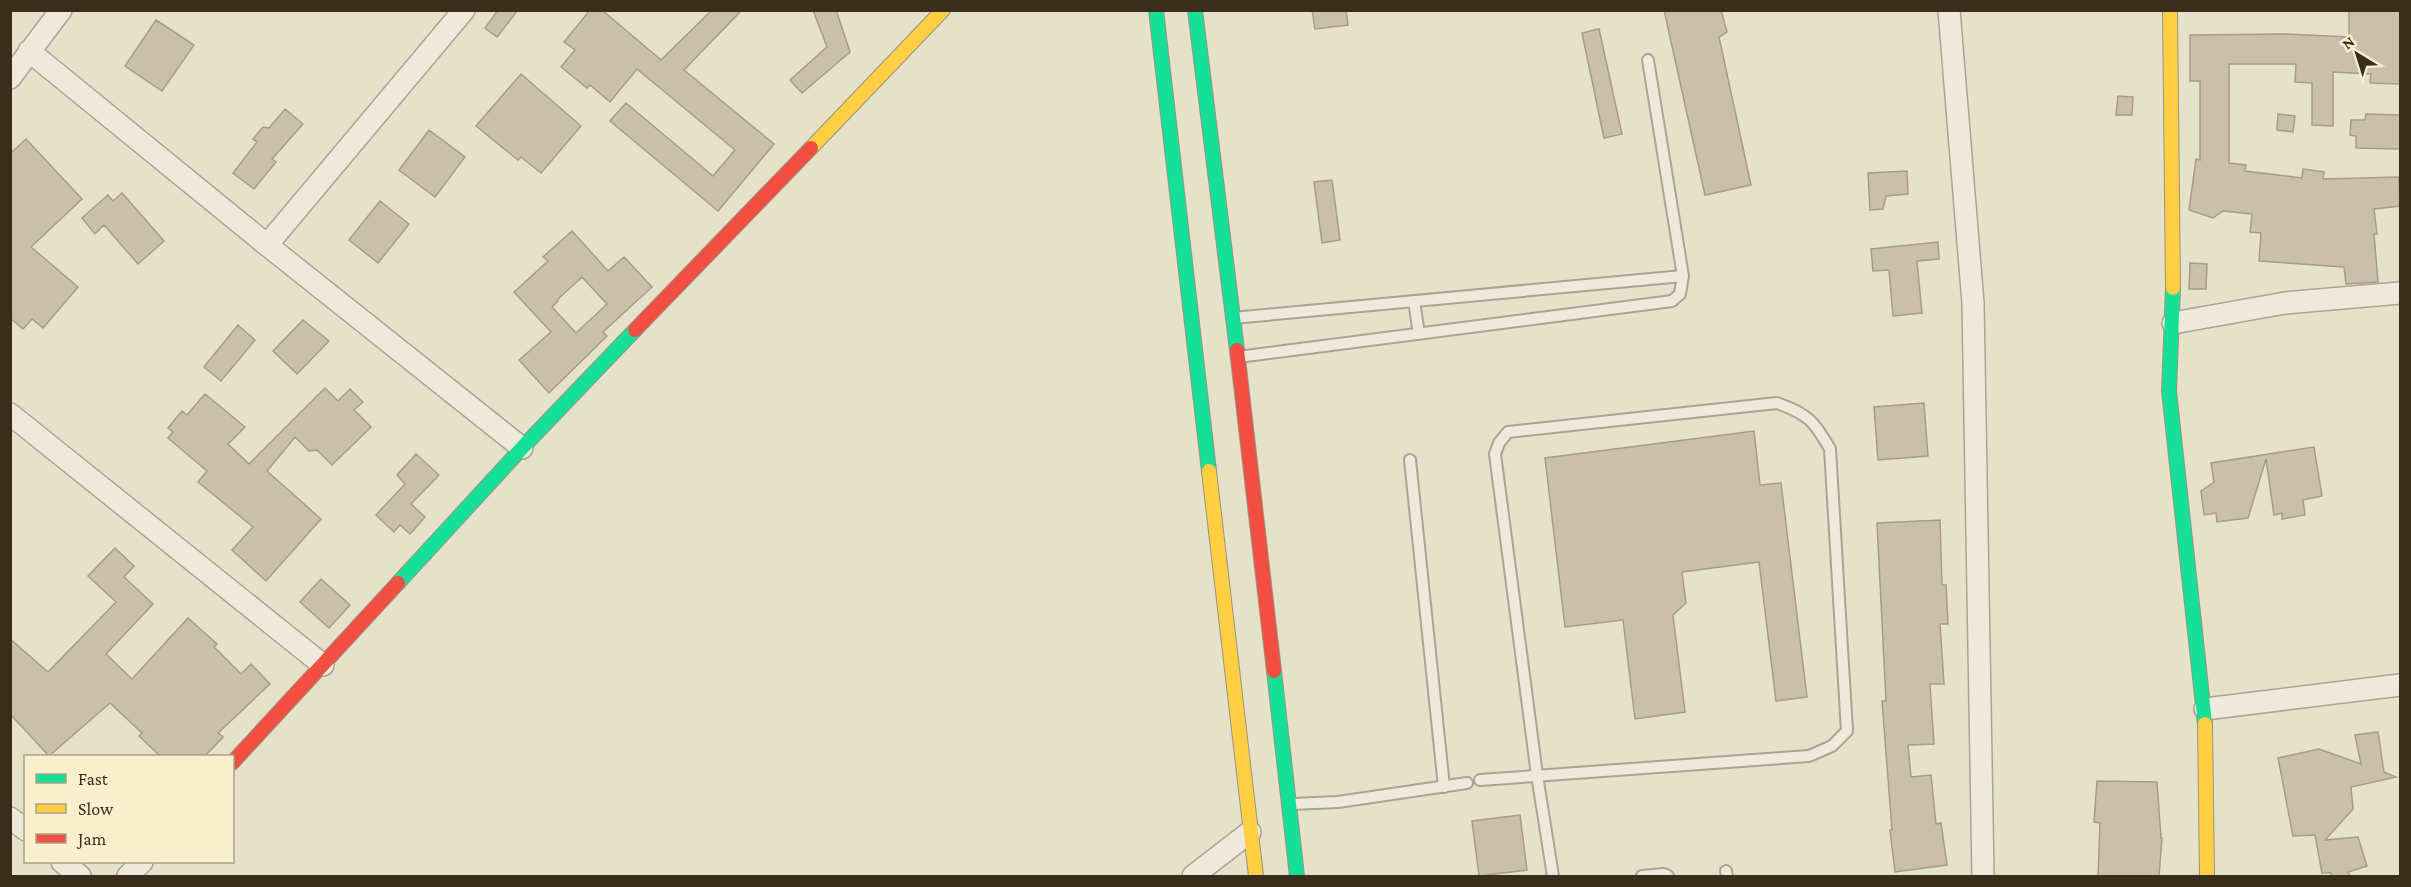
<svg xmlns="http://www.w3.org/2000/svg" width="2411" height="887" viewBox="0 0 2411 887" font-family="'Crimson Pro',serif">
<style>
.building{fill:#cabfaa;stroke:#a69c89;stroke-width:1.5;fill-rule:evenodd}
.lines{fill:none;stroke-linecap:round;stroke-linejoin:round}
.lane-casing{stroke:#aba493;stroke-width:14}
.street-casing{stroke:#aba493;stroke-width:24}
.fast-casing{stroke:#9a9483;stroke-width:16}
.slow-casing{stroke:#9a9483;stroke-width:16}
.jam-casing{stroke:#9a9483;stroke-width:16}
.lane{stroke:#edeadc;stroke-width:10}
.street{stroke:#edeadc;stroke-width:21}
.fast{stroke:#16e098;stroke-width:14}
.slow{stroke:#ffcf43;stroke-width:14}
.jam{stroke:#f24e42;stroke-width:14}
</style>
<rect width="100%" height="100%" fill="#e6e1c9"/>
<path class="building" d="M498,10h20l-21,27 -12,-9z
M590,10h12l59,50 51,-50h30l-58,60 90,74 -56,67 -108,-90 16,-18 87,73 22,-26 -98,-81 -27,33 -20,-17 -3,3 -26,-21 14,-17 -11,-8z
M813,10h23l14,42 -48,41 -12,-13 37,-33z
M1312,10h34l2,15 -33,4z
M1664,10h57l6,22 -8,5 32,148 -46,10z
M2349,10h51v74l-30,-1 1,-9 -38,-2v54l-21,-1v-42l-17,-1 1,-18h-67v99l17,2 -1,6 57,7 1,-9 21,3 -1,7 76,-2 1,29 -26,3 3,25h-3l4,48 -32,2 -2,-17 -85,-6 2,-28 -11,-1 2,-18 -29,-3 -10,7 -24,-8 7,-51 4,1v-79h-10v-46l95,-1 64,3z
M156,20l38,25 -32,46 -37,-25z
M1599,29l23,105 -18,4 -22,-105z
M521,74l60,52 -40,47 -20,-16 -3,3 -42,-34z
M2118,96l15,1 -1,18h-16z
M285,109l18,15 -31,35 4,3 -22,27 -21,-16 24,-31 -4,-3 10,-12 6,1z
M2278,114l17,2 -2,16 -16,-2z
M2366,114l34,1v34l-44,-1v-12l-6,-1 1,-15h14z
M429,130l36,27 -30,40 -36,-27z
M26,139l56,60 -51,48 47,40 -35,41 -11,-9 -9,10 -13,-11v-164z
M1907,171l1,23 -22,2 -3,13 -13,1 -2,-37z
M1332,180l8,60 -18,3 -8,-61z
M122,193l42,48 -26,23 -34,-39 -9,9 -13,-16 26,-23 5,6z
M380,201l29,23 -31,39 -29,-23z
M572,231l36,40 16,-14 28,30 -49,45 4,4 -58,57 -30,-33 32,-28 -37,-40 34,-31 -5,-4zM582,277l25,27 -31,29 -24,-26 6,-6 -1,-1z
M1938,242l1,17 -22,2 5,52 -29,3 -4,-46 -16,1 -2,-22z
M2190,263l17,1 -1,25h-17z
M303,320l26,21 -32,33 -24,-23z
M238,325l17,15 -34,41 -17,-14z
M325,388l13,13 12,-12 13,13 -9,8 17,17 -39,38 -15,-15 -8,1 -14,-14 -28,34 54,48 -55,62 -34,-31 21,-23 -55,-45 9,-11 -39,-33 5,-6 -5,-4 14,-17 5,4 18,-21 40,33 -17,17 21,20z
M1924,403l4,53 -50,4 -4,-53z
M1754,431l6,54 21,-2 26,214 -31,4 -17,-139 -77,10 4,31 -13,12 12,97 -50,7 -12,-99 -58,7 -20,-169z
M2314,447l8,49 -19,4 2,15 -23,4v-6l-8,2 -8,-56 -18,59 -31,4 -1,-9 -12,2 -3,-24 13,-9 -3,-19z
M416,454l23,21 -28,29 14,13 -15,17 -10,-9 -6,7 -18,-17 29,-31 -8,-9z
M1940,520l2,65h4l2,39h-8l4,60h-14l4,60 -26,1 3,32 20,-2 5,49 5,-1 6,42 -52,7 -5,-42h2l-10,-129h4l-9,-178z
M115,548l19,18 -10,11 29,27 -47,50 26,25 56,-61 29,26 -3,3 27,27 10,-10 19,20 -52,49 5,4 -18,19h-45l-21,-20 3,-3 -32,-30 -61,53 -39,-42v-75l38,33 68,-70 -28,-26z
M321,579l29,26 -21,23 -29,-26z
M2378,732l6,40 12,5 -45,10 2,22 -28,31 33,-3 9,29 -19,6 2,4h-18l-1,-3h-9l-7,-38 -22,1 -15,-78 41,-9 42,15 -6,-29z
M2097,781l60,1 4,56h1l-3,38h-61l2,-53 -6,-1z
M1520,815l7,55 -48,6 -7,-55z"/>
<g class="lines">
<g class="lane-casing">
<path id="lane" d="M1414,301l5,33
M1233,318l450,-42
M1238,357l434,-56 8,-7 3,-18 -35,-216
M1410,460l34,327
M1480,780l329,-24 23,-10 15,-15 -17,-282c-16,-28 -22,-35 -53,-46l-269,29 -9,11 -4,11 42,321 16,101
M1292,804l46,-2 129,-19
M1726,871l1,5
M1642,876l22,-2 4,2"/>
</g>
<g class="street-casing">
<path id="street" d="M1949,10l24,293 10,573
M29,51l238,194 255,203
M10,78l51,-68
M267,245l197,-235
M2173,323l112,-20 115,-10
M10,414l313,251
M2205,709l195,-24
M10,818l16,12
M62,862l18,14
M128,876l14,-14
M1193,876l57,-44"/>
</g>
<g class="fast-casing">
<path id="fast" d="M1156,10l53,461
M1195,10l42,340
M2173,288l-4,103 36,333
M398,583l124,-135 113,-118
M1274,671l23,205"/>
</g>
<g class="slow-casing">
<path id="slow" d="M2170,10l3,278
M811,148l132,-138
M1209,471l47,405
M2205,724l2,152"/>
</g>
<g class="jam-casing">
<path id="jam" d="M635,330l176,-182
M1237,350l37,321
M232,763l166,-180"/>
</g>
<use href="#lane" class="lane"/>
<use href="#street" class="street"/>
<use href="#fast" class="fast"/>
<use href="#slow" class="slow"/>
<use href="#jam" class="jam"/>
</g>
<rect width="2411" height="887" fill="none" stroke="#392d1b" stroke-width="24"/>
<rect x="24" y="755" width="210" height="108" fill="#f9f1cd" stroke="#aca386" stroke-width="1.5"/>
<rect x="36" y="774" width="30" height="9" fill="#16e098" stroke="#aca386" stroke-width="1.5"/>
<text x="78" y="785" font-size="18" fill="#392d1b">Fast</text>
<rect x="36" y="804" width="30" height="9" fill="#ffcf43" stroke="#aca386" stroke-width="1.5"/>
<text x="78" y="815" font-size="18" fill="#392d1b">Slow</text>
<rect x="36" y="834" width="30" height="9" fill="#f24e42" stroke="#aca386" stroke-width="1.5"/>
<text x="78" y="845" font-size="18" fill="#392d1b">Jam</text>
<g transform="translate(2357 54) rotate(322)" stroke="#f9f1cd" stroke-width="4.5" paint-order="stroke">
<path d="M0-4.5L10 22L0 15L-10 22Z" fill="#392d1b"/>
<text y="-9" font-size="16" font-weight="bold" text-anchor="middle" fill="#392d1b">N</text>
</g>
</svg>
